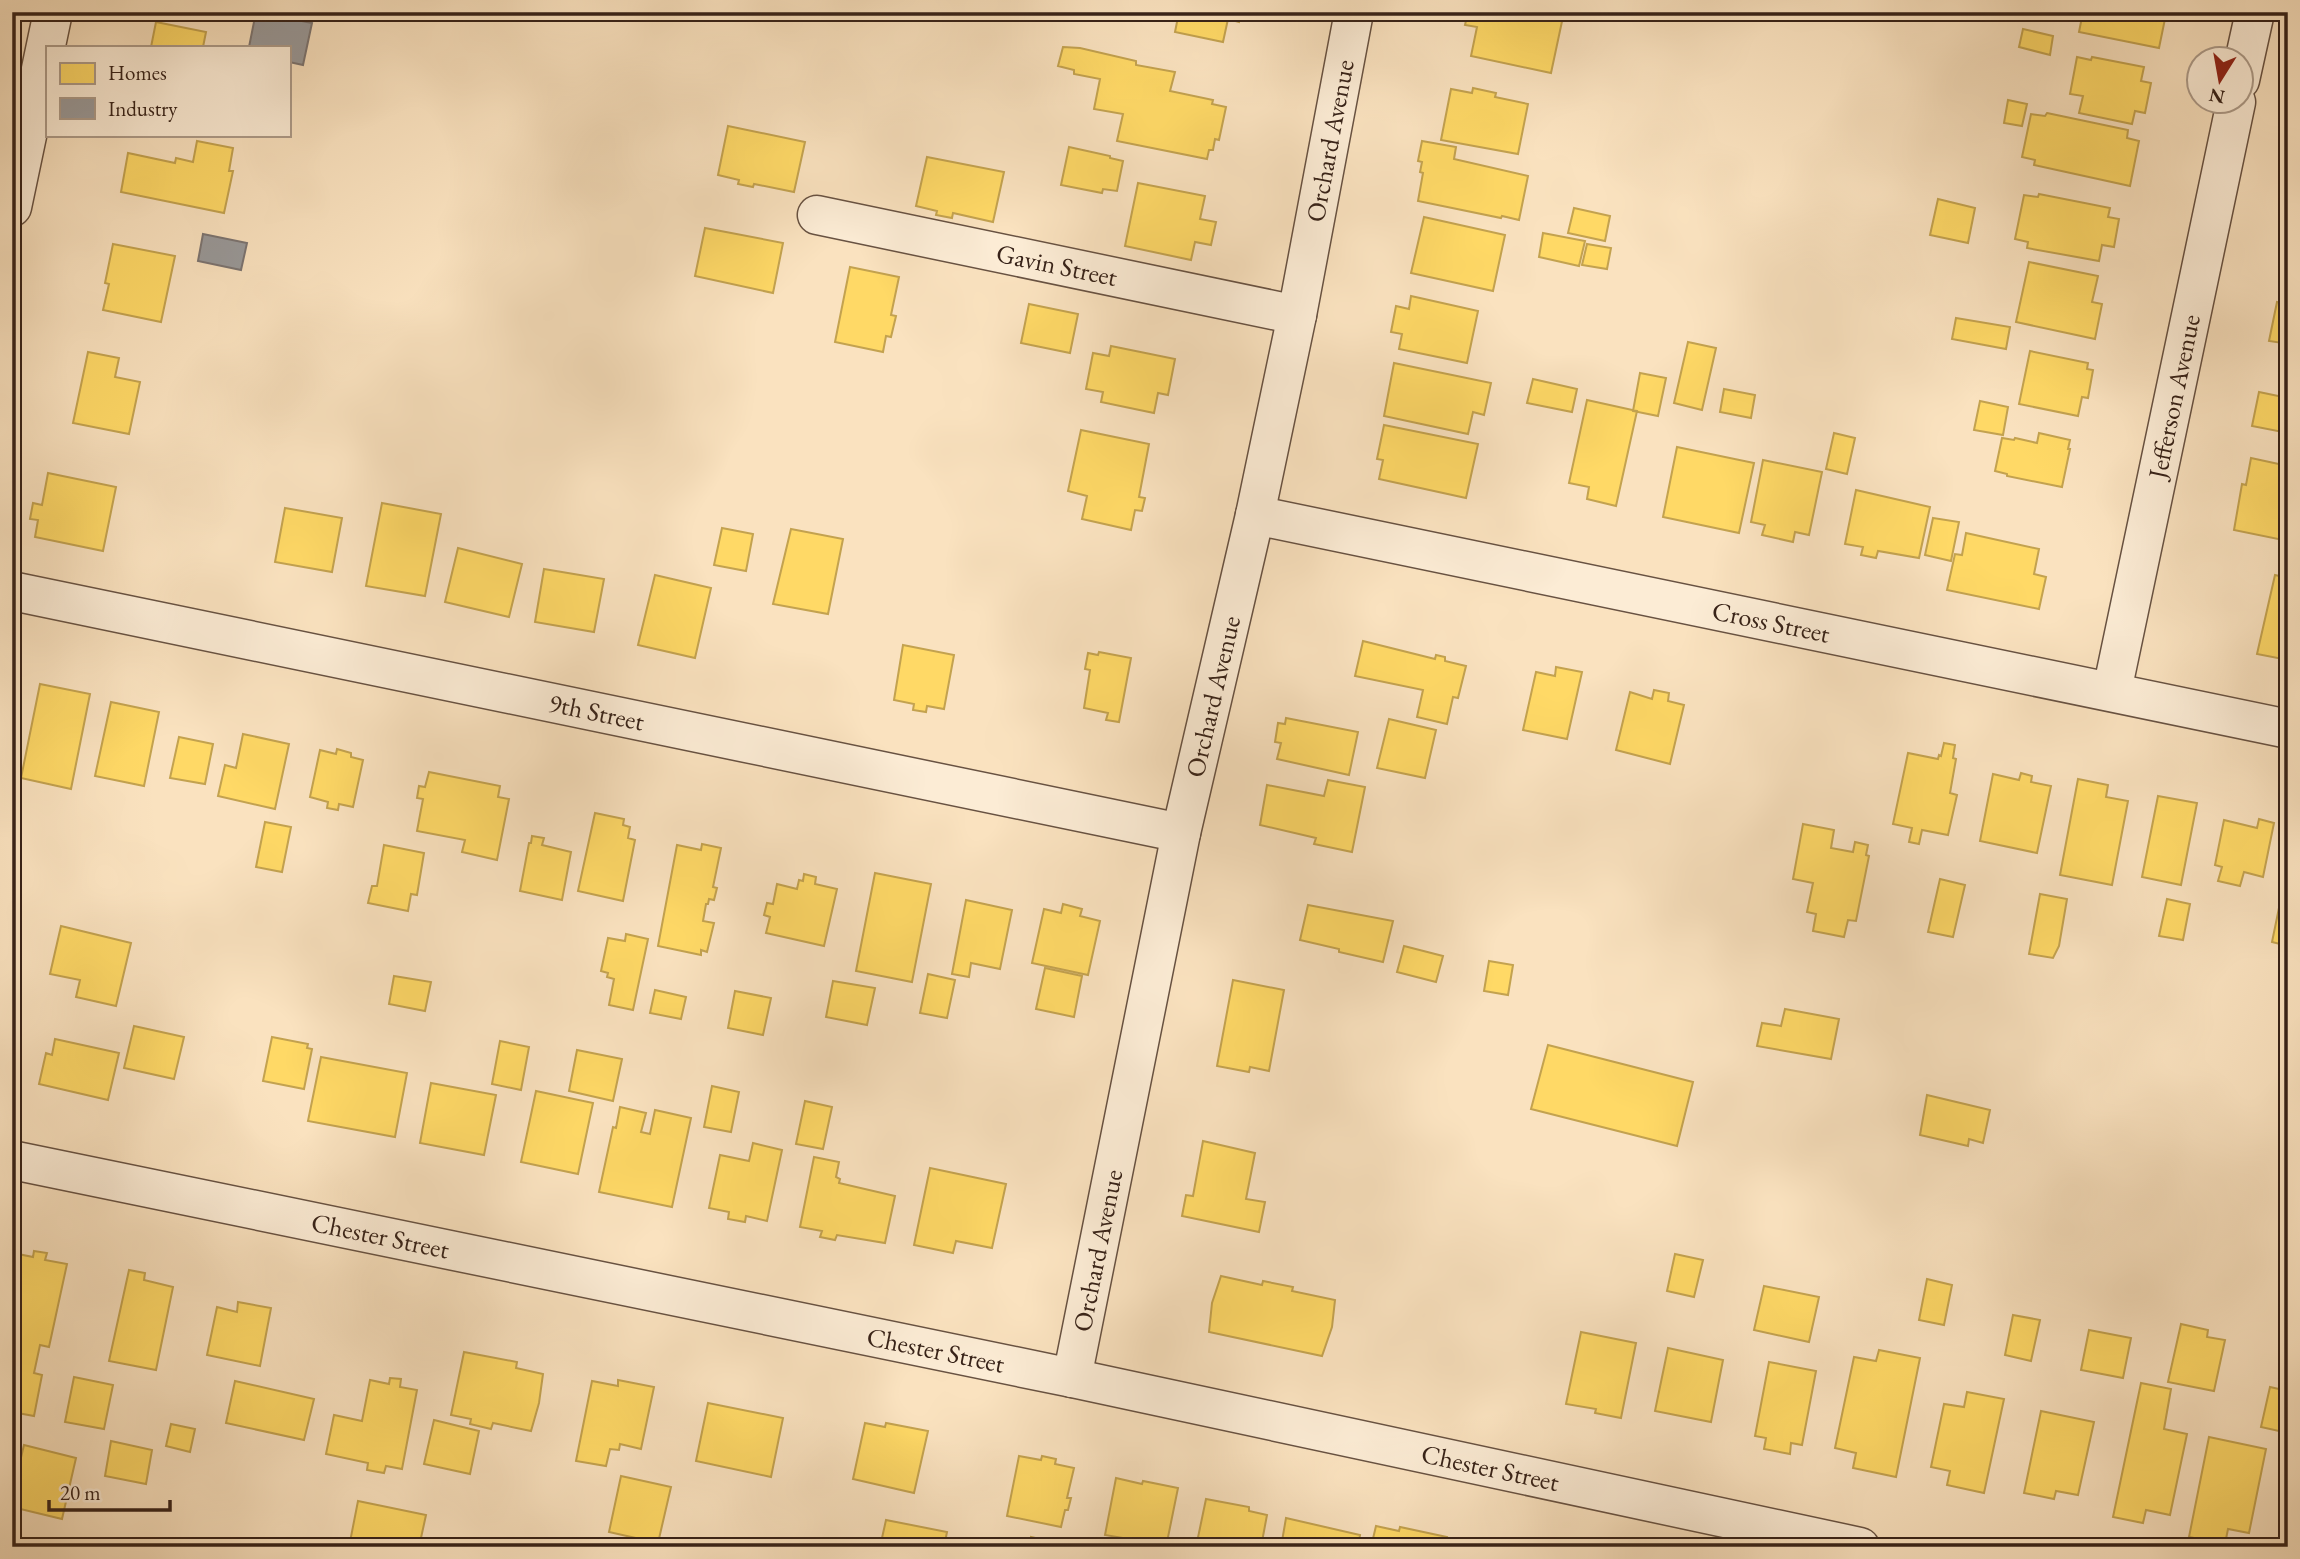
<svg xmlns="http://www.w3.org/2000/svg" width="2300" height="1559" viewBox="0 0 2300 1559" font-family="'EB Garamond',serif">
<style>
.homes{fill:#ffd966;stroke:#c3a24f;stroke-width:2}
.industry{fill:#999;stroke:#7c7572;stroke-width:2}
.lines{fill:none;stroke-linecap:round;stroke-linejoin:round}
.street-casing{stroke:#685242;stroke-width:41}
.street{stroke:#fcecd5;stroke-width:38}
.labels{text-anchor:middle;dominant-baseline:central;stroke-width:7;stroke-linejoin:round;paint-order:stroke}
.street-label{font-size:26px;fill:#372218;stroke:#fcecd5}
</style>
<rect width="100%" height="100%" fill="#fae2bf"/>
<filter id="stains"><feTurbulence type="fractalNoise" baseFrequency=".00286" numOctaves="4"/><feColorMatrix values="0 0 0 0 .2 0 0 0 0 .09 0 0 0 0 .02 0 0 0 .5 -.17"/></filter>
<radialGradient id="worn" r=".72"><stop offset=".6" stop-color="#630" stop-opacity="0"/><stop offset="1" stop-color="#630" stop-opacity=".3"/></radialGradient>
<path class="homes" d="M1179,12h62l-2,10 -11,-3 -5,23 -48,-10z
M1468,12h96l-13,61 -80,-17 6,-29 -12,-2z
M2083,12l83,2 -7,34 -80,-16z
M156,22l50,10 -3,15h-52z
M2023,29l30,7 -3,19 -31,-8z
M1063,47l17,1 56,13v4l39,7 -5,19 43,9 -1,4 14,3 -7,33 -4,-1 -2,11h-4l-2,9 -90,-18 6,-27 -29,-5 6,-30 -26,-5v-4l-16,-4z
M2077,57l14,3 1,-3 52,10 -3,14 10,2 -6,30 -10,-2 -3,13 -53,-11 4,-17 -13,-2z
M1473,88l23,5 -1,4 33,7 -10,50 -77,-14 10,-51 21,4z
M2008,100l19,4 -5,22 -18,-3z
M2047,113l81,17 -1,8 12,3 -9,45 -96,-21 1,-5 -13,-3 9,-43 14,2z
M728,126l77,16 -11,50 -40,-8 -1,3 -15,-3 1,-4 -21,-5z
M197,141l36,7 -4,23h4l-9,42 -103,-21 7,-39 47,10 1,-5 17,4z
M1422,141l34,6 -2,12 74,17 -9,44 -17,-4 -1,2 -83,-17 5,-28 -3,-1 2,-10 -4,-1z
M1069,147l41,9v2l13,3 -6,30 -14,-2 -1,4 -41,-8z
M927,157l77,15 -11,50 -40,-9 -1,5 -16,-3 1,-4 -21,-5z
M1138,183l67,13 -5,23 16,3 -5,23 -16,-3 -4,18 -66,-14z
M2039,194l71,14 -2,9 11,2 -5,28 -12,-2 -3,16 -72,-13 1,-6 -13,-3 9,-44 14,2z
M1938,199l37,9 -7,35 -38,-8z
M1574,208l36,8 -5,25 -37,-8z
M1424,217l81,18 -12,56 -82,-18z
M705,228l78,15 -10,50 -78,-17z
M1543,233l42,8 -6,25 -40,-9z
M113,244l62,12 -14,66 -58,-12 6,-26 -4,-1z
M1587,244l24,4 -4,21 -25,-4z
M2029,262l69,14 -6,26 10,2 -7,35 -79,-17z
M850,267l49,10 -8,38 5,1 -5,21 -5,-1 -3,16 -48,-10z
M1411,296l67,15 -11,52 -68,-14 3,-15 -11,-2 5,-26 13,3z
M2277,302l11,2v49l-7,-2 2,-8 -14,-2z
M1029,304l49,10 -8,39 -49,-10z
M1956,318l54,9 -4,22 -54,-10z
M1688,342l28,6 -14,62 -28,-7z
M1111,346l64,13 -7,36 -10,-2 -4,20 -53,-11 2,-10 -17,-3 7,-36 16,3z
M2030,351l58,12 -1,6 6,1 -5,28 -6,-1 -4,19 -59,-12z
M88,352l31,6 -4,19 25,5 -11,52 -56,-11z
M1394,363l97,20 -7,32 -11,-3 -5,22 -84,-18z
M1640,373l26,5 -8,38 -25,-5z
M1533,379l44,10 -5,23 -45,-9z
M1724,389l31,6 -4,23 -31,-6z
M2259,392l29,6v35l-36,-7z
M1587,400l50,11 -21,95 -29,-7 2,-12 -20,-4z
M1980,401l28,6 -5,28 -29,-5z
M1384,425l94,19 -12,54 -87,-19 4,-19 -6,-1z
M1081,430l68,14 -10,53 6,1 -3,13 -7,-1 -4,20 -49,-11 5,-23 -19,-5z
M1834,433l21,5 -8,36 -21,-5z
M2039,433l31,7 -2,9h2l-8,38 -55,-11v-2l-12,-3 7,-33 12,2 1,-2 22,5z
M1677,447l77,16 -15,70 -76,-16z
M2251,458l37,8v75l-54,-11 8,-46 4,1z
M1763,460l59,12 -13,63 -14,-3 -2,10 -31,-7 3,-10 -14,-3z
M48,473l68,14 -13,64 -68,-14 3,-17 -8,-1 3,-16 9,2z
M1856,490l74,17 -11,51 -41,-7 -2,7 -15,-3 2,-8 -18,-3z
M382,503l59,11 -16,82 -59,-10z
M285,508l57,10 -10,54 -57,-10z
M1933,518l26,4 -8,39 -26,-6z
M722,528l31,6 -7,37 -32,-6z
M791,529l52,10 -15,75 -55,-10z
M1966,533l73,16 -5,25 12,3 -7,32 -92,-19 8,-36 7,1z
M458,548l64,16 -13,53 -64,-15z
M544,569l60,10 -10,53 -59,-10z
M655,575l56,13 -16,70 -57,-13z
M2275,575l13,3v82l-31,-6z
M1363,641l72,18 1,-4 9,2v4l21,5 -8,32 -5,-1 -6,27 -30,-7 6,-27 -68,-14z
M903,645l51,10 -10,54 -17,-3 -1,6 -13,-2 1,-6 -20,-4z
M1099,652l32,6 -12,64 -13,-2 2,-7 -24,-5 6,-38 -5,-1 3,-16 10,2z
M1556,667l26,5 -15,67 -44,-9 13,-58 19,4z
M40,684l50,10 -19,95 -50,-11z
M1654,690l15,3 -1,8 16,4 -14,59 -54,-14 14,-58 22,7z
M111,702l48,10 -15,74 -49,-10z
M1286,718l72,14 -9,43 -72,-16 4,-16 -6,-1 3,-19 7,1z
M1389,719l47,11 -11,48 -48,-10z
M243,734l46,10 -14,65 -57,-13 7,-31 11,3z
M179,737l34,7 -8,40 -35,-6z
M1944,743l11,2 -2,13 3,1 -6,34 7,2 -9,40 -26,-5 -3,14 -10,-2 3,-14 -19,-4 15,-71 30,6 1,-4 2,1z
M337,749l14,4v4l12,3 -10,47 -14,-3 -1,6 -11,-2 1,-6 -18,-5 10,-47 16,4z
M429,772l71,14 -2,11 11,2 -12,61 -35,-8 3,-12 -48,-9 6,-32 -6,-1 2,-12 6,1z
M2021,773l11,3 -1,6 20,4 -14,67 -57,-12 13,-67 26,6z
M2078,779l30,6 -2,12 22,4 -16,84 -52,-10z
M1328,780l37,7 -13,65 -38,-8 2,-6 -56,-13 7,-40 57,11z
M2158,796l39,7 -16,82 -39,-8z
M595,813l29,6 -1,6 7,2 -2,11 7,2 -12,61 -45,-10z
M2259,819l15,4 -11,54 -19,-5 -4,14 -22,-5 4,-14 -7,-2 9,-45 33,8z
M265,822l26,5 -9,45 -26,-5z
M1803,824l31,6 -3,18 22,4 2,-10 13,3 -2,10 3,1 -13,65 -8,-1 -4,17 -31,-6 3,-17 -9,-2 6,-29 -20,-4z
M532,836l12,2 -2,7 29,7 -9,48 -42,-9 9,-48h2z
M702,844l19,4 -8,39 4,1 -3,12 -5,-1 -1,5h-2l-3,17 11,2 -7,29 -6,-2v5l-43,-9 19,-101 24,5z
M384,845l40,8 -7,42 -6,-1 -3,17 -40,-8 4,-17h5z
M2288,864v82l-16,-4z
M875,873l56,11 -19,98 -56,-11z
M804,874l12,3 -1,7 22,5 -13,57 -58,-13 4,-16 -6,-2 3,-12 6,1 4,-20 20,5 2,-9 4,1z
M1940,879l25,6 -12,52 -25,-5z
M2040,894l27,5 -8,47 -6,12 -24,-4z
M2167,899l23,5 -7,36 -24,-4z
M966,900l46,10 -12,59 -29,-6 -2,14 -17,-3z
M1063,904l19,5 -2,7 20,5 -12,54 -56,-12 12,-54 17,4z
M1308,905l85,16 -10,41 -44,-10v-3l-39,-9z
M61,926l70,17 -15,63 -40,-9 4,-17 -30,-6z
M626,934l22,5 -15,71 -24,-5 5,-26 -7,-2 1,-4 -7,-2 7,-33 17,3z
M1404,946l39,10 -7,26 -39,-10z
M1489,961l24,4 -5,30 -24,-4z
M1045,968l37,8 -8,41 -38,-8z
M928,974l27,6 -8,38 -27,-5z
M394,976l37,6 -6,29 -36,-7z
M1233,980l51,10 -15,81 -19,-4 -1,5 -32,-6z
M833,981l42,7 -8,37 -41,-8z
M655,990l31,7 -5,22 -31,-6z
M735,991l36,7 -8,37 -35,-7z
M1785,1009l54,10 -8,40 -74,-13 5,-23 19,3z
M134,1026l50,11 -10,42 -50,-11z
M272,1037l36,7 -1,4 5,1 -8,40 -41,-8z
M55,1039l64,14 -11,47 -69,-16 7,-31 6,2z
M500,1041l29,6 -8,43 -29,-6z
M1548,1045l145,37 -16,64 -146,-37z
M577,1050l45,9 -9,42 -44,-10z
M321,1057l86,16 -12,64 -87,-16z
M431,1083l65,12 -12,60 -64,-12z
M712,1086l27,6 -8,40 -27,-5z
M536,1091l57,12 -15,71 -57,-12z
M1927,1095l63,15 -7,33 -14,-4 -1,7 -48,-11z
M805,1101l27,6 -9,42 -27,-5z
M620,1107l26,6 -5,19 9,2 5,-24 36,8 -19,89 -73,-15 14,-65 3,1z
M1203,1141l52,12 -9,46 19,3 -6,30 -77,-16 4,-21 7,1z
M753,1143l29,7 -15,71 -21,-5 -1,6 -17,-3 1,-7 -20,-4 11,-53 29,6z
M814,1157l25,5 -3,15 4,2 -1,4 56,13 -10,47 -48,-8 -2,5 -15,-3 2,-6 -22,-4z
M930,1168l76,16 -14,64 -36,-7 -3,12 -39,-8z
M34,1251l13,2 -2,7 22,4 -18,83 -9,-2 -6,28 8,2 -8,41 -22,-4v-131l6,-27 15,3z
M1675,1254l28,6 -9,37 -27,-6z
M129,1270l16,3 -1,7 29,7 -17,83 -47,-9z
M1221,1276l41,9 1,-4 30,6 -1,4 43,9 -3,27 -10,29 -113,-24 3,-29z
M1927,1279l25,6 -8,40 -25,-5z
M1764,1286l55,11 -10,45 -55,-12z
M238,1302l33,6 -11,58 -53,-11 10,-48 20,5z
M2013,1315l27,5 -9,41 -26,-6z
M2181,1324l27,6 -1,7 18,3 -11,51 -46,-9z
M2089,1330l42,8 -8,40 -42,-8z
M1581,1332l55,11 -15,75 -26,-5 1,-4 -30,-5z
M1668,1348l55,12 -12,62 -56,-11z
M1879,1350l41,8 -24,119 -43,-9 3,-15 -21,-5 19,-91 22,4z
M464,1352l53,10 -1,6 27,6 -4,29 -8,28 -38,-8 -2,6 -21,-5 1,-5 -20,-4z
M1769,1362l47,9 -14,74 -11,-2 -1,11 -26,-5 2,-11 -11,-2z
M74,1377l39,8 -9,44 -39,-7z
M390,1378l11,1 -1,8 17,3 -15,79 -16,-3 -2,7 -17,-3 1,-7 -42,-9 8,-39 28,6 8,-41 19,4z
M618,1380l36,7 -13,62 -21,-5 -1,6 -9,-1 -4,17 -30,-5 16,-80 26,5z
M235,1381l79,18 -10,41 -78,-17z
M2141,1383l30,6 -7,40 23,5 -17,81 -24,-5 -3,13 -30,-6z
M2270,1387l18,4v42l-27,-6z
M1967,1392l37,7 -20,94 -37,-8 3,-14 -19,-4 13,-63 20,3z
M708,1403l75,15 -12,59 -75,-16z
M2041,1411l53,11 -16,73 -22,-4 -2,8 -30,-6z
M434,1420l45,11 -9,43 -46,-10z
M865,1423l20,4 1,-4 42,8 -14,62 -61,-14z
M171,1424l24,5 -5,23 -24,-6z
M2209,1437l57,12 -17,84 -21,-4 -3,15 -36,-7z
M111,1441l41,9 -6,34 -41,-8z
M24,1445l52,13 -14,61 -50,-12v-12z
M1019,1456l22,4 1,-4 14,3 -1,5 19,4 -7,30h4l-3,12h-3l-4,17 -54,-11z
M621,1476l50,11 -13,56 -49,-11z
M1116,1478l26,6 1,-3 35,7 -12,59 -21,-4 -1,4h-10l1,-7 -30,-5z
M1206,1499l43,8v4l18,4 -6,32h-65z
M358,1501l68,14 -7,32h-70z
M1286,1518l74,17 -2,12h-77z
M886,1520l61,12 -3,15h-64z
M1376,1526l23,5 1,-4 47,10 -2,10h-74z
M1031,1537l45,10h-47z"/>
<path class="industry" d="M256,12l56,11 -9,42 -14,-3v-15h-40z
M203,234l44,9 -6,27 -43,-9z"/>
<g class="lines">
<g class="street-casing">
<g id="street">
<path d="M2240,80l15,-68"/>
<path d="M12,207l41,-195"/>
<path id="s1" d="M817,215l480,100"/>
<path id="s2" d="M1255,515l1033,214"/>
<path id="s3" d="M12,591l1169,242"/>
<path id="s4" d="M2112,691l124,-589"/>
<path id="s5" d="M12,1160l1060,218 788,169"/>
<path id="s6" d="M1072,1378l109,-545 74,-318 42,-200 57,-303"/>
</g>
</g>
<use href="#street" class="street"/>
</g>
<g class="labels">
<g class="street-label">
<text stroke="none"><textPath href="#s6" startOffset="1264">Orchard Avenue</textPath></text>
<text stroke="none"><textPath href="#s1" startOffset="245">Gavin Street</textPath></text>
<text stroke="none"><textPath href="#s4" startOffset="301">Jefferson Avenue</textPath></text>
<text stroke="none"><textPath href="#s2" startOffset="527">Cross Street</textPath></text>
<text stroke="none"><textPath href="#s6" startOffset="696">Orchard Avenue</textPath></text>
<text stroke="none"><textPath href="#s3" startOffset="597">9th Street</textPath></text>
<text stroke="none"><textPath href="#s5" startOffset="376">Chester Street</textPath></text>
<text stroke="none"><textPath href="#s6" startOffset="130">Orchard Avenue</textPath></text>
<text stroke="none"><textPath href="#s5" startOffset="943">Chester Street</textPath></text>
<text stroke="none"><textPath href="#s5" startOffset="1510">Chester Street</textPath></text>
</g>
</g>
<rect width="2300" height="1559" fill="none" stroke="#fae2bf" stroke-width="42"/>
<rect x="14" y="14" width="2272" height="1531" fill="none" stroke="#372218" stroke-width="3.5"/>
<rect x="21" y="21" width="2258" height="1517" fill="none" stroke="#372218" stroke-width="2"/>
<rect x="46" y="46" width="245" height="91" fill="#fcecd5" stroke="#ad9b89" stroke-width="2"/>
<rect x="60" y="63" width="35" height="21" fill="#ffd966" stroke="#ad9b89" stroke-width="2"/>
<text x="108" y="80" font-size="21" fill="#372218">Homes</text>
<rect x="60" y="98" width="35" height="21" fill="#999999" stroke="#ad9b89" stroke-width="2"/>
<text x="108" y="116" font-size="21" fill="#372218">Industry</text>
<g transform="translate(2220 80) rotate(191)"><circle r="33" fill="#fcecd5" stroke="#ad9b89" stroke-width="2"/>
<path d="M0-5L12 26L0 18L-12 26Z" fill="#8f2418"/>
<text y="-10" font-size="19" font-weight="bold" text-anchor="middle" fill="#372218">N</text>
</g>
<path d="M49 1500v10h121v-10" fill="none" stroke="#372218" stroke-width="3.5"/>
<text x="60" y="1500" font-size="21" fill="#372218" stroke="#fcecd5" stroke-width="5" paint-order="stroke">20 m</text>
<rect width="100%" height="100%" filter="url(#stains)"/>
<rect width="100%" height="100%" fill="url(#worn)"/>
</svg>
